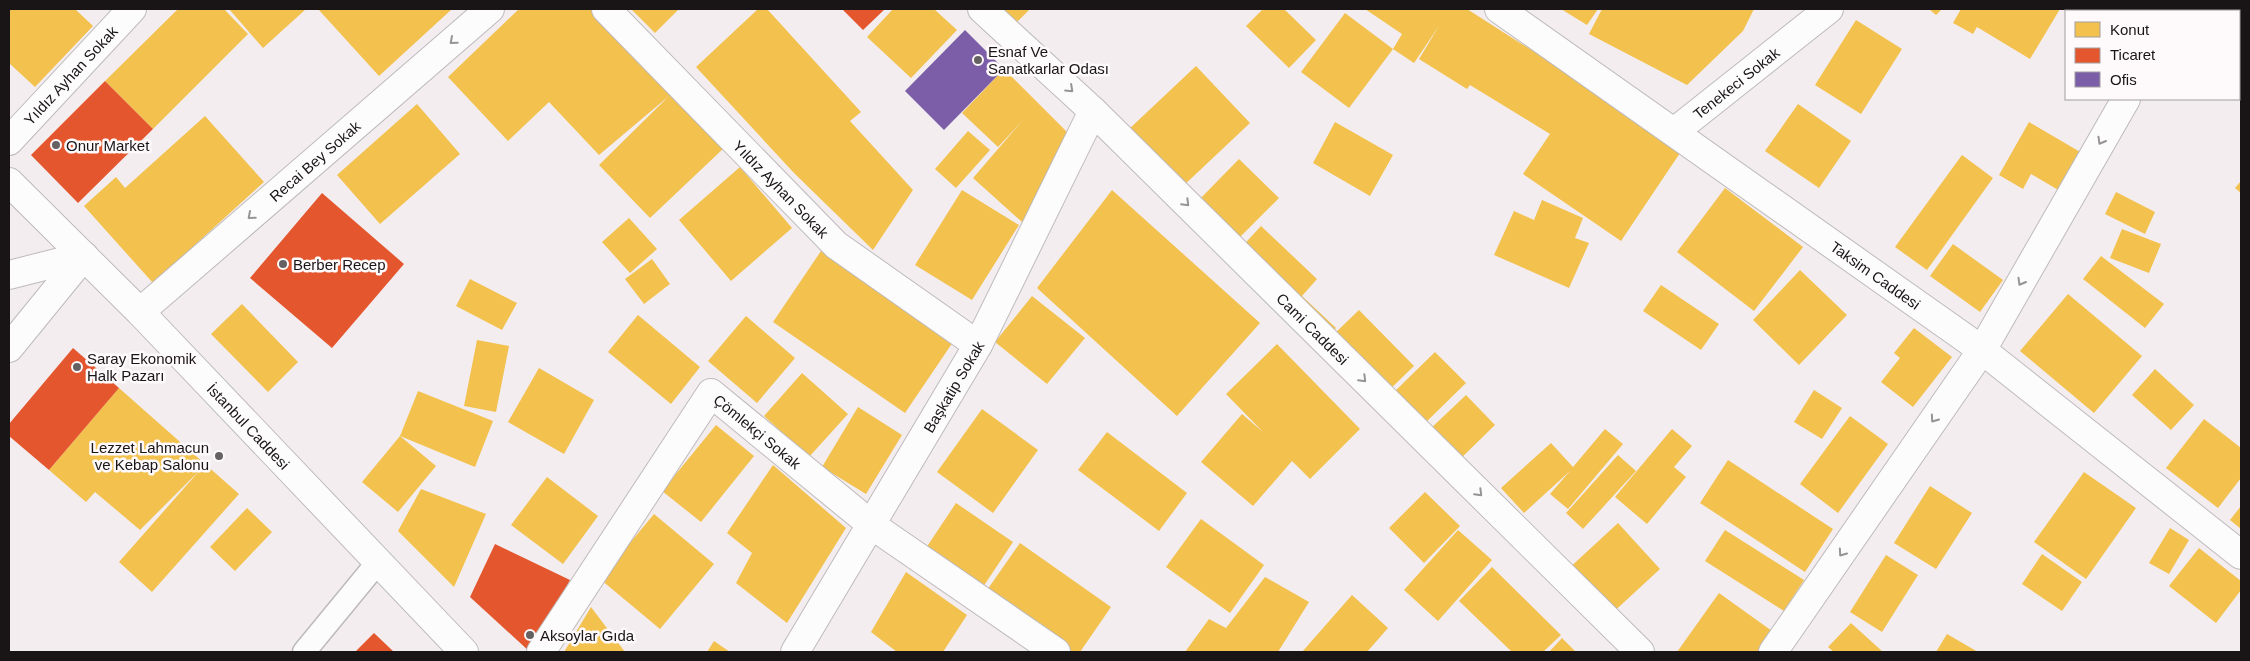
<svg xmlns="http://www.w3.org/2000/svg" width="2250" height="661" viewBox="0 0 2250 661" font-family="Arial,sans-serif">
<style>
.homes{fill:#f2c14e}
.shops{fill:#e4572e}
.offices{fill:#7b5ea7}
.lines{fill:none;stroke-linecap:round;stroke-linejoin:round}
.service-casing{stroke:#bebabb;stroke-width:25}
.minor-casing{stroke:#bebabb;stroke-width:30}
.primary-casing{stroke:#bebabb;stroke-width:30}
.trunk-casing{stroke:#bebabb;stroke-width:30}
.service{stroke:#fdfcfd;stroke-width:22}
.minor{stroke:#fdfcfd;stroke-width:28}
.primary{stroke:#fdfcfd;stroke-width:28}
.trunk{stroke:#fdfcfd;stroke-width:28}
.oneway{stroke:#969495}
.poi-dot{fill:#656162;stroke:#fefafb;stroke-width:2}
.labels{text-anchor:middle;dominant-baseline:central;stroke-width:5;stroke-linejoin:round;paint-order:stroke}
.poi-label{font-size:15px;fill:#191516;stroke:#fefafb;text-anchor:start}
.street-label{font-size:15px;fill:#191516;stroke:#fefafb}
</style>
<rect width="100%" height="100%" fill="#f3edef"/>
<path class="homes" d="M9,9h66l18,17 -58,61 -26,-24z
M178,9h46l24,25 -95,95 -48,-48z
M229,9h77l-43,39z
M318,9h134l-73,67z
M519,9h73l133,138 -75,71 -51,-53 70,-69 -70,59 -50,-53 -41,39 -60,-64z
M631,9h48l-24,24z
M758,9h9l94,103 -11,9 63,69 -40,60 -79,-77 -98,-106z
M893,9h41l23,21 -46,48 -44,-41z
M993,9h37l-18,18z
M1263,9h21l32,31 -27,28 -43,-42z
M1365,9h102l116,74 97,70 -59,88 -98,-67 27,-40 -80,-49 -3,4 -48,-30 20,-33 -25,37 -21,-14 9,-15z
M1561,9h37l-11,16z
M1602,9h152l-11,22 -56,54 -98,-51z
M1929,9h13l-6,6z
M1961,9h99l-30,50 -53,-32 -4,7 -20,-11z
M2115,9h44l-1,2h-44z
M1345,13l48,36 -44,59 -48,-36z
M1856,20l46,29 -41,65 -46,-29z
M2239,23l2,2v60l-2,-2z
M1196,66l54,57 -69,65 -54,-57z
M1004,69l67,67 -49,86 -49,-44 50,-58 -25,27 -36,-34z
M417,104l43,50 -80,70 -43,-49z
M1798,104l53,37 -32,47 -54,-37z
M205,116l59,66 -111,101 -69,-77 32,-29 9,11z
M1335,122l58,33 -23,41 -57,-33z
M2029,122l58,34 -22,38 -34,-20 -8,15 -24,-14z
M968,131l22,19 -34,38 -21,-19z
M1962,155l31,23 -66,92 -32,-23z
M1239,159l40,39 -43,43 -39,-39z
M740,167l52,61 -61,53 -52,-61z
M2241,181v12l-6,-5z
M1725,188l78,59 -49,64 -77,-59z
M962,190l57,35 -47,75 -57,-35z
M1112,190l148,133 -83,93 -140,-128z
M2116,192l39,20 -10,22 -40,-20z
M1542,200l41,18 -8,20 14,5 -20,45 -75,-33 20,-44 20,9z
M629,218l28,31 -27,24 -28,-31z
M1261,226l56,53 -15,17 34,32 -9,10 -90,-86z
M2122,229l39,15 -12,29 -39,-15z
M1953,244l50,36 -23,32 -50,-36z
M821,251l132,91 -48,71 -132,-91z
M2101,256l63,48 -19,24 -62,-49z
M652,259l18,25 -26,20 -19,-25z
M1800,270l47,45 -48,50 -46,-45z
M470,279l47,24 -15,27 -46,-24z
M1661,285l58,39 -18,26 -58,-39z
M2068,294l74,62 -48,57 -74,-62z
M1032,296l53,42 -38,46 -52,-42z
M242,304l56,58 -30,30 -57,-58z
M1359,310l55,56 -29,28 -54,-57z
M638,315l62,52 -29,37 -63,-52z
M746,316l49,42 -38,45 -49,-42z
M1914,328l38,29 -39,50 -32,-25 19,-24 -6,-5z
M477,340l32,6 -13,66 -32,-6z
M1277,344l83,85 -50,50 -18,-18 -39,45 -52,-44 41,-48 21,18 -37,-38z
M1435,352l31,31 -46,45 -31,-31z
M539,368l55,32 -30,54 -56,-32z
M2155,369l39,36 -23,25 -39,-35z
M802,373l46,41 -39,43 -45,-41z
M119,388l120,106 -87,98 -33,-30 81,-92 -60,60 -45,-38 -9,10 -37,-32z
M1814,390l28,18 -20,31 -28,-17z
M418,391l75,30 -18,46 -75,-31z
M1466,395l29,30 -39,38 -29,-31z
M858,407l44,28 -36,59 -44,-27z
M982,409l56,41 -45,63 -56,-41z
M1850,416l38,28 -50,69 -38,-29z
M2204,419l37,29v30l-23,30 -52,-40z
M716,425l38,31 -53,66 -39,-31z
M1605,429l18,15 -55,65 -18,-15 20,-23 -46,42 -23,-25 50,-45 22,24z
M1672,429l20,17 -18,21 12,10 -39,47 -32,-27z
M1107,432l80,61 -28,38 -81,-61z
M400,436l36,30 -38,46 -36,-30z
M1618,455l18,16 -53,58 -17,-16z
M1728,460l105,69 -28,43 -105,-69z
M773,465l73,63 -59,95 -51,-40 16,-30 -25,-20z
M2084,472l52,36 -50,71 -52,-37z
M547,477l51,39 -35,48 -52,-39z
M1930,486l42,27 -36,56 -42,-26z
M421,489l65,25 -32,73 -56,-56z
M1425,492l35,34 -36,37 -35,-35z
M956,503l57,39 -32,48 -57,-39z
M2241,506v23l-11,-9z
M247,508l25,24 -37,39 -25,-24z
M654,514l60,50 -54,65 -60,-50z
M1201,519l63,46 -34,48 -64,-46z
M1618,523l42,46 -52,48 -42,-46z
M2170,528l19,12 -20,34 -20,-11z
M1458,530l34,30 -54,61 -34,-31z
M1725,530l79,50 -20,31 -79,-50z
M1020,543l91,64 -31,45h-11l-84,-59z
M2199,548l42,33v9l-25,33 -47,-37z
M2042,554l40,28 -20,29 -40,-27z
M1886,555l32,20 -36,57 -32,-20z
M1492,567l69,68 -18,17h-31l-53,-51z
M906,572l61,43 -24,37h-46l-26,-20z
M1265,577l44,25 -31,50h-93l24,-33 17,9z
M1719,593l53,38 -15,21h-80z
M1352,595l36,33 -21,24h-65z
M591,607l34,45h-61z
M1851,623l32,29h-49l-6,-5z
M1947,634l31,18h-42z
M1562,638l14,14h-27z
M714,641l16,11h-23z"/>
<path class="shops" d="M842,9h43l-22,21z
M105,81l48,48 -75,74 -47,-48z
M322,193l82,71 -72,84 -82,-70z
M73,348l46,40 -70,82 -40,-34v-12z
M495,544l75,36 -37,72h-3l-60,-55z
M374,633l20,19h-39z"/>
<path class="offices" d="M965,30l39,39 -60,61 -39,-39z"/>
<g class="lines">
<g class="service-casing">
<path id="service" d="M304,652l74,-90"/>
</g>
<g class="minor-casing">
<g id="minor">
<path id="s1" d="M606,9l230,236 142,100"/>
<path d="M2176,11l1,-2"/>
<path id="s2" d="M1674,132l155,-123"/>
<path id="s3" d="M9,141l123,-132"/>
<path id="s4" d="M140,312l350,-303"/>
<path d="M9,348l75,-92"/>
<path id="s5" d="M541,652l170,-259 162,133 183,126"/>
<path id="s6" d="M795,652l183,-307 115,-234"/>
<path d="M1773,652l209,-302 144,-251"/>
</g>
</g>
<g class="primary-casing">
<g id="primary">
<path id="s7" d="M982,9l111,102 547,541"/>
<path id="s8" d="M1499,9l483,341 259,205"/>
<path d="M9,275l75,-19"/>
</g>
</g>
<g class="trunk-casing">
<g id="trunk">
<path id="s9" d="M9,182l131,130 324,340"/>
</g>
</g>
<use href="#service" class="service"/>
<use href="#minor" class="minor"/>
<use href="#primary" class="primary"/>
<use href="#trunk" class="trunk"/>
</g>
<defs><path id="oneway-chevron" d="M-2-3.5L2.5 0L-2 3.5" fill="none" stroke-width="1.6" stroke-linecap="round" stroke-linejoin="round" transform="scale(1.25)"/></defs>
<g class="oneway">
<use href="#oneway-chevron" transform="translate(453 41) rotate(139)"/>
<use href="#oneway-chevron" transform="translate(1070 89) rotate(43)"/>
<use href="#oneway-chevron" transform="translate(2101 141) rotate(120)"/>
<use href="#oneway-chevron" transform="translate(1186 203) rotate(45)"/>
<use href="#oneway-chevron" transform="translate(251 216) rotate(139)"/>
<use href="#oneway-chevron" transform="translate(2021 282) rotate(120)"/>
<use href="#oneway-chevron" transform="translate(1363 379) rotate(45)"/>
<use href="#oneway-chevron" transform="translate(1934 419) rotate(125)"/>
<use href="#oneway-chevron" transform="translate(1479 493) rotate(45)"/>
<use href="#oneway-chevron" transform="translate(1842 553) rotate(125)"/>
</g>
<g class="poi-dot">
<circle cx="978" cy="60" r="5"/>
<circle cx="56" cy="145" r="5"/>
<circle cx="283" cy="264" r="5"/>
<circle cx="77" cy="367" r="5"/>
<circle cx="219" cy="456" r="5"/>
<circle cx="530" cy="635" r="5"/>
</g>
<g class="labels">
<g class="poi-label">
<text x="988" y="51">Esnaf Ve<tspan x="988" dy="17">Sanatkarlar Odası</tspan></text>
<text x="66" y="145">Onur Market</text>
<text x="293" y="264">Berber Recep</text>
<text x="87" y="358">Saray Ekonomik<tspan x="87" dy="17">Halk Pazarı</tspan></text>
<text x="209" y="447" text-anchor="end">Lezzet Lahmacun<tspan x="209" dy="17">ve Kebap Salonu</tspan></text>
<text x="540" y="635">Aksoylar Gıda</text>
</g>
<g class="street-label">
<text stroke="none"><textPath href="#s3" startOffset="90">Yıldız Ayhan Sokak</textPath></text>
<text stroke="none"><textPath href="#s2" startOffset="79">Tenekeci Sokak</textPath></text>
<text stroke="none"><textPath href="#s4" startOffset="231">Recai Bey Sokak</textPath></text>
<text stroke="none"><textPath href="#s1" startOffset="251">Yıldız Ayhan Sokak</textPath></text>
<text stroke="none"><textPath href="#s8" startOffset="461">Taksim Caddesi</textPath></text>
<text stroke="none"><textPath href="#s7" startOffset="460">Cami Caddesi</textPath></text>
<text stroke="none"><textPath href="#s6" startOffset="309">Başkatip Sokak</textPath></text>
<text stroke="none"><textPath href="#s9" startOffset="342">İstanbul Caddesi</textPath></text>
<text stroke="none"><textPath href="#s5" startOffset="370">Çömlekçi Sokak</textPath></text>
</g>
</g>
<rect width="2250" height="661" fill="none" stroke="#191516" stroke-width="20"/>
<rect x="2065" y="10" width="175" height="90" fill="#fefafb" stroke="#a29e9f"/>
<rect x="2075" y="22" width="25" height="15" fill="#f2c14e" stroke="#a29e9f"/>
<text x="2110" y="35" font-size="15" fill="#191516">Konut</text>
<rect x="2075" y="48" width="25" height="15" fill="#e4572e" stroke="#a29e9f"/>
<text x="2110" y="60" font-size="15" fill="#191516">Ticaret</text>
<rect x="2075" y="72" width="25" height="15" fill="#7b5ea7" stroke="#a29e9f"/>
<text x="2110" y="85" font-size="15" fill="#191516">Ofis</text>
</svg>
